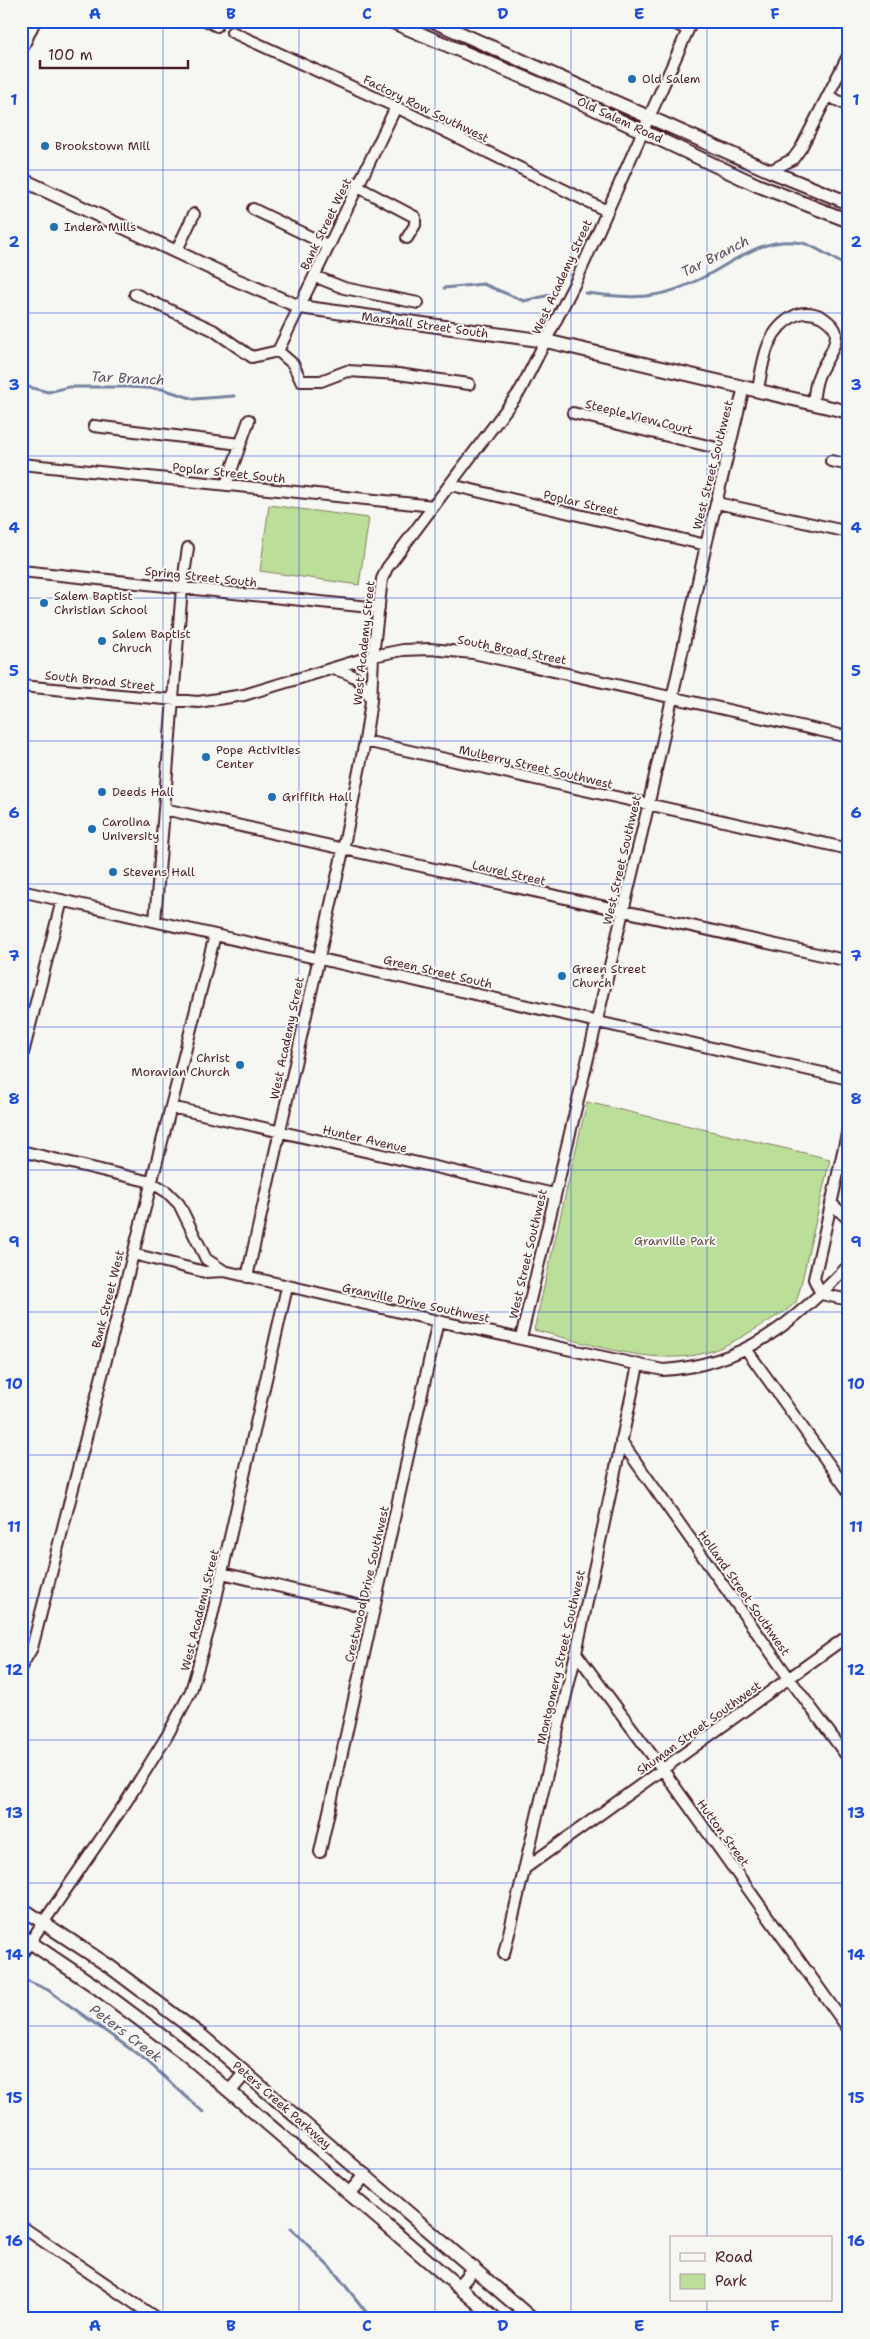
<svg xmlns="http://www.w3.org/2000/svg" width="870" height="2339" viewBox="0 0 870 2339" font-family="'Shantell Sans',sans-serif">
<style>
.green{fill:#bbde98;stroke:#827e62}
.lines{fill:none;stroke-linecap:round;stroke-linejoin:round}
.stream{stroke:#7583a1;stroke-width:3}
.minor-casing{stroke:#4a1f2b;stroke-width:14}
.major-casing{stroke:#4a1f2b;stroke-width:16}
.minor{stroke:#f6f6f2;stroke-width:10}
.major{stroke:#f6f6f2;stroke-width:12}
.grid{fill:none;stroke:#1d4ed8;stroke-width:1;stroke-opacity:0.55}
.poi-dot{fill:#1f6fb2;stroke:#f6f6f2;stroke-width:2}
.labels{text-anchor:middle;dominant-baseline:central;stroke-width:4;stroke-linejoin:round;paint-order:stroke}
.poi-label{font-size:12px;fill:#4a1f2b;stroke:#f6f6f2;text-anchor:start}
.street-label{font-size:12px;fill:#4a1f2b;stroke:#f6f6f2}
.park-label{font-size:12px;fill:#664f46;stroke:#f6f6f2}
.water-label{font-size:14px;font-style:italic;fill:#5f5166;stroke:#f6f6f2}
.neatline{fill:none;stroke:#1d4ed8;stroke-width:2}
.grid-label{font-size:16px;text-anchor:middle;font-weight:bold;fill:#1d4ed8}
</style>
<rect width="100%" height="100%" fill="#f6f6f2"/>
<filter id="ink" filterUnits="userSpaceOnUse"><feTurbulence type="fractalNoise" baseFrequency=".02" numOctaves="2"/><feDisplacementMap in="SourceGraphic" scale="10" xChannelSelector="R" yChannelSelector="G"/><feConvolveMatrix kernelMatrix="1 2 1 2 8 2 1 2 1" color-interpolation-filters="sRGB"/></filter>
<g filter="url(#ink)">
<path class="green" d="M269,505l100,13 -10,67 -99,-14z
M587,1102l243,57 -30,130 -4,13 -9,8c-22,13 -46,29 -70,39 -53,22 -129,-6 -183,-19z"/>
<g class="lines">
<path class="stream" d="M444,288l39,-4 41,17 26,-6
M585,293c22,2 47,6 69,2 15,-2 32,-9 46,-16 33,-16 63,-44 102,-36 10,1 37,19 47,25
M21,385l27,7 21,-5h58l35,2 32,10 40,-3
M28,1981l20,9 99,71 56,51
M291,2228l45,46 35,44"/>
<g class="minor-casing">
<path id="minor" d="M207,21l10,5
M670,21l18,9
M232,32l164,75 211,104
M21,51l14,-30
M828,96l21,10
M770,171l23,-12 8,-11 48,-94
M358,187l57,30v8l-8,13
M253,209l76,37
M176,252l18,-38
M314,276l30,12 74,15
M135,294l78,36 39,27 26,-6
M278,351l118,-244
M278,351l15,13 8,17h20l26,-10 51,3 71,10
M758,390c5,-29 8,-61 38,-75 8,-3 18,-2 26,2 6,4 14,10 14,17 0,16 -13,29 -18,43 -3,8 -4,18 -5,26
M573,413l156,38
M94,426l146,18
M831,461l18,4
M21,464l413,42
M226,485l23,-65
M451,485l255,60
M717,503l132,29
M21,571l358,37
M332,669c20,4 30,10 38,28
M21,686l177,16 46,-7 129,-39 30,-6 27,-1 43,4 376,84
M365,741l484,108
M164,809l685,152
M21,891l828,188
M155,921l27,-333 6,-40
M21,1061l41,-161
M171,1107l383,87
M21,1151l130,31 16,10 12,12 27,55 18,12 214,50 225,49c82,-5 131,-48 186,-105
M831,1203l18,17
M133,1254l72,18 19,-1
M247,1277l95,-422 23,-114 6,-40 2,-45 9,-77 5,-11 133,-177 57,-112 115,-258
M821,1294l-7,-15 35,-154
M821,1294l28,6
M521,1338l126,-527 59,-266 38,-158
M746,1349l103,143
M621,1441l168,237 60,81
M222,1573l152,36
M576,1653l87,117 186,260
M21,1667l11,-19 183,-713
M320,1852l118,-531
M524,1869l325,-234
M504,1954l72,-301 62,-288
M21,1955l105,-153 41,-66 24,-45 19,-66 77,-338
M21,2226l135,92"/>
</g>
<g class="major-casing">
<path id="major" d="M390,21l173,73 194,91 92,36
M433,21l337,150 79,32
M21,179l213,100 66,28 246,34 303,71
M21,1908l88,58 93,70 329,282
M21,1936l74,50 92,69 308,263
M230,2091l15,-18
M349,2194l16,-19
M458,2287l16,-19"/>
</g>
<use href="#minor" class="minor"/>
<use href="#major" class="major"/>
</g>
</g>
<path class="grid" d="M163,21v2297M299,21v2297M435,21v2297M571,21v2297M707,21v2217M21,170h828M21,313h828M21,456h828M21,598h828M21,741h828M21,884h828M21,1027h828M21,1170h828M21,1312h828M21,1455h828M21,1598h828M21,1740h828M21,1883h828M21,2026h828M21,2169h828M707,2300v18"/>
<g class="poi-dot">
<circle cx="632" cy="79" r="5"/>
<circle cx="45" cy="146" r="5"/>
<circle cx="54" cy="227" r="5"/>
<circle cx="44" cy="603" r="5"/>
<circle cx="102" cy="641" r="5"/>
<circle cx="206" cy="757" r="5"/>
<circle cx="102" cy="792" r="5"/>
<circle cx="272" cy="797" r="5"/>
<circle cx="92" cy="829" r="5"/>
<circle cx="113" cy="872" r="5"/>
<circle cx="562" cy="976" r="5"/>
<circle cx="240" cy="1065" r="5"/>
</g>
<g class="labels">
<g class="poi-label">
<text x="642" y="79">Old Salem</text>
<text x="55" y="146">Brookstown Mill</text>
<text x="64" y="227">Indera Mills</text>
<text x="54" y="596">Salem Baptist<tspan x="54" dy="14">Christian School</tspan></text>
<text x="112" y="634">Salem Baptist<tspan x="112" dy="14">Chruch</tspan></text>
<text x="216" y="750">Pope Activities<tspan x="216" dy="14">Center</tspan></text>
<text x="112" y="792">Deeds Hall</text>
<text x="282" y="797">Griffith Hall</text>
<text x="102" y="822">Carolina<tspan x="102" dy="14">University</tspan></text>
<text x="123" y="872">Stevens Hall</text>
<text x="572" y="969">Green Street<tspan x="572" dy="14">Church</tspan></text>
<text x="230" y="1058" text-anchor="end">Christ<tspan x="230" dy="14">Moravian Church</tspan></text>
</g>
<g class="street-label">
<text transform="translate(426 109) rotate(26)">Factory Row Southwest</text>
<text transform="translate(620 120) rotate(25)">Old Salem Road</text>
<text transform="translate(326 224) rotate(-64)">Bank Street West</text>
<text transform="translate(562 277) rotate(-65)">West Academy Street</text>
<text transform="translate(425 325) rotate(8)">Marshall Street South</text>
<text transform="translate(639 417) rotate(14)">Steeple View Court</text>
<text transform="translate(713 465) rotate(-76)">West Street Southwest</text>
<text transform="translate(229 473) rotate(6)">Poplar Street South</text>
<text transform="translate(581 503) rotate(13)">Poplar Street</text>
<text transform="translate(201 577) rotate(6)">Spring Street South</text>
<text transform="translate(364 643) rotate(-84)">West Academy Street</text>
<text transform="translate(512 650) rotate(11)">South Broad Street</text>
<text transform="translate(100 681) rotate(6)">South Broad Street</text>
<text transform="translate(536 767) rotate(13)">Mulberry Street Southwest</text>
<text transform="translate(622 860) rotate(-77)">West Street Southwest</text>
<text transform="translate(509 873) rotate(13)">Laurel Street</text>
<text transform="translate(438 972) rotate(13)">Green Street South</text>
<text transform="translate(287 1038) rotate(-78)">West Academy Street</text>
<text transform="translate(365 1139) rotate(13)">Hunter Avenue</text>
<text transform="translate(528 1254) rotate(-77)">West Street Southwest</text>
<text transform="translate(108 1299) rotate(-76)">Bank Street West</text>
<text transform="translate(416 1303) rotate(12)">Granville Drive Southwest</text>
<text transform="translate(367 1584) rotate(-77)">Crestwood Drive Southwest</text>
<text transform="translate(744 1593) rotate(55)">Holland Street Southwest</text>
<text transform="translate(200 1610) rotate(-76)">West Academy Street</text>
<text transform="translate(561 1657) rotate(-77)">Montgomery Street Southwest</text>
<text transform="translate(699 1728) rotate(-36)">Shuman Street Southwest</text>
<text transform="translate(723 1833) rotate(54)">Hutton Street</text>
<text transform="translate(282 2105) rotate(41)">Peters Creek Parkway</text>
</g>
<g class="park-label">
<text x="675" y="1241">Granville Park</text>
</g>
<g class="water-label">
<text transform="translate(715 256) rotate(-27)">Tar Branch</text>
<text transform="translate(128 378) rotate(3)">Tar Branch</text>
<text transform="translate(126 2033) rotate(37)">Peters Creek</text>
</g>
</g>
<rect width="870" height="2339" fill="none" stroke="#f6f6f2" stroke-width="55"/>
<rect x="670" y="2236" width="162" height="65" fill="#f6f6f2" stroke="#b1a0a2"/>
<rect x="680" y="2253" width="25" height="8" fill="#f6f6f2" stroke="#b1a0a2"/>
<text x="715" y="2262" font-size="15" fill="#4a1f2b">Road</text>
<rect x="680" y="2274" width="25" height="15" fill="#bbde98" stroke="#b1a0a2"/>
<text x="715" y="2286" font-size="15" fill="#4a1f2b">Park</text>
<path d="M40 60v8h148v-8" fill="none" stroke="#4a1f2b" stroke-width="2.5"/>
<text x="48" y="60" font-size="15" fill="#4a1f2b" stroke="#f6f6f2" stroke-width="4" paint-order="stroke">100 m</text>
<rect x="28" y="28" width="814" height="2284" class="neatline"/>
<g class="grid-label">
<text x="95" y="19">A</text>
<text x="231" y="19">B</text>
<text x="367" y="19">C</text>
<text x="503" y="19">D</text>
<text x="639" y="19">E</text>
<text x="775" y="19">F</text>
<text x="14" y="105">1</text>
<text x="856" y="105">1</text>
<text x="14" y="247">2</text>
<text x="856" y="247">2</text>
<text x="14" y="390">3</text>
<text x="856" y="390">3</text>
<text x="14" y="533">4</text>
<text x="856" y="533">4</text>
<text x="14" y="676">5</text>
<text x="856" y="676">5</text>
<text x="14" y="818">6</text>
<text x="856" y="818">6</text>
<text x="14" y="961">7</text>
<text x="856" y="961">7</text>
<text x="14" y="1104">8</text>
<text x="856" y="1104">8</text>
<text x="14" y="1247">9</text>
<text x="856" y="1247">9</text>
<text x="14" y="1389">10</text>
<text x="856" y="1389">10</text>
<text x="14" y="1532">11</text>
<text x="856" y="1532">11</text>
<text x="14" y="1675">12</text>
<text x="856" y="1675">12</text>
<text x="14" y="1818">13</text>
<text x="856" y="1818">13</text>
<text x="14" y="1960">14</text>
<text x="856" y="1960">14</text>
<text x="14" y="2103">15</text>
<text x="856" y="2103">15</text>
<text x="14" y="2246">16</text>
<text x="856" y="2246">16</text>
<text x="95" y="2331">A</text>
<text x="231" y="2331">B</text>
<text x="367" y="2331">C</text>
<text x="503" y="2331">D</text>
<text x="639" y="2331">E</text>
<text x="775" y="2331">F</text>
</g>
</svg>
